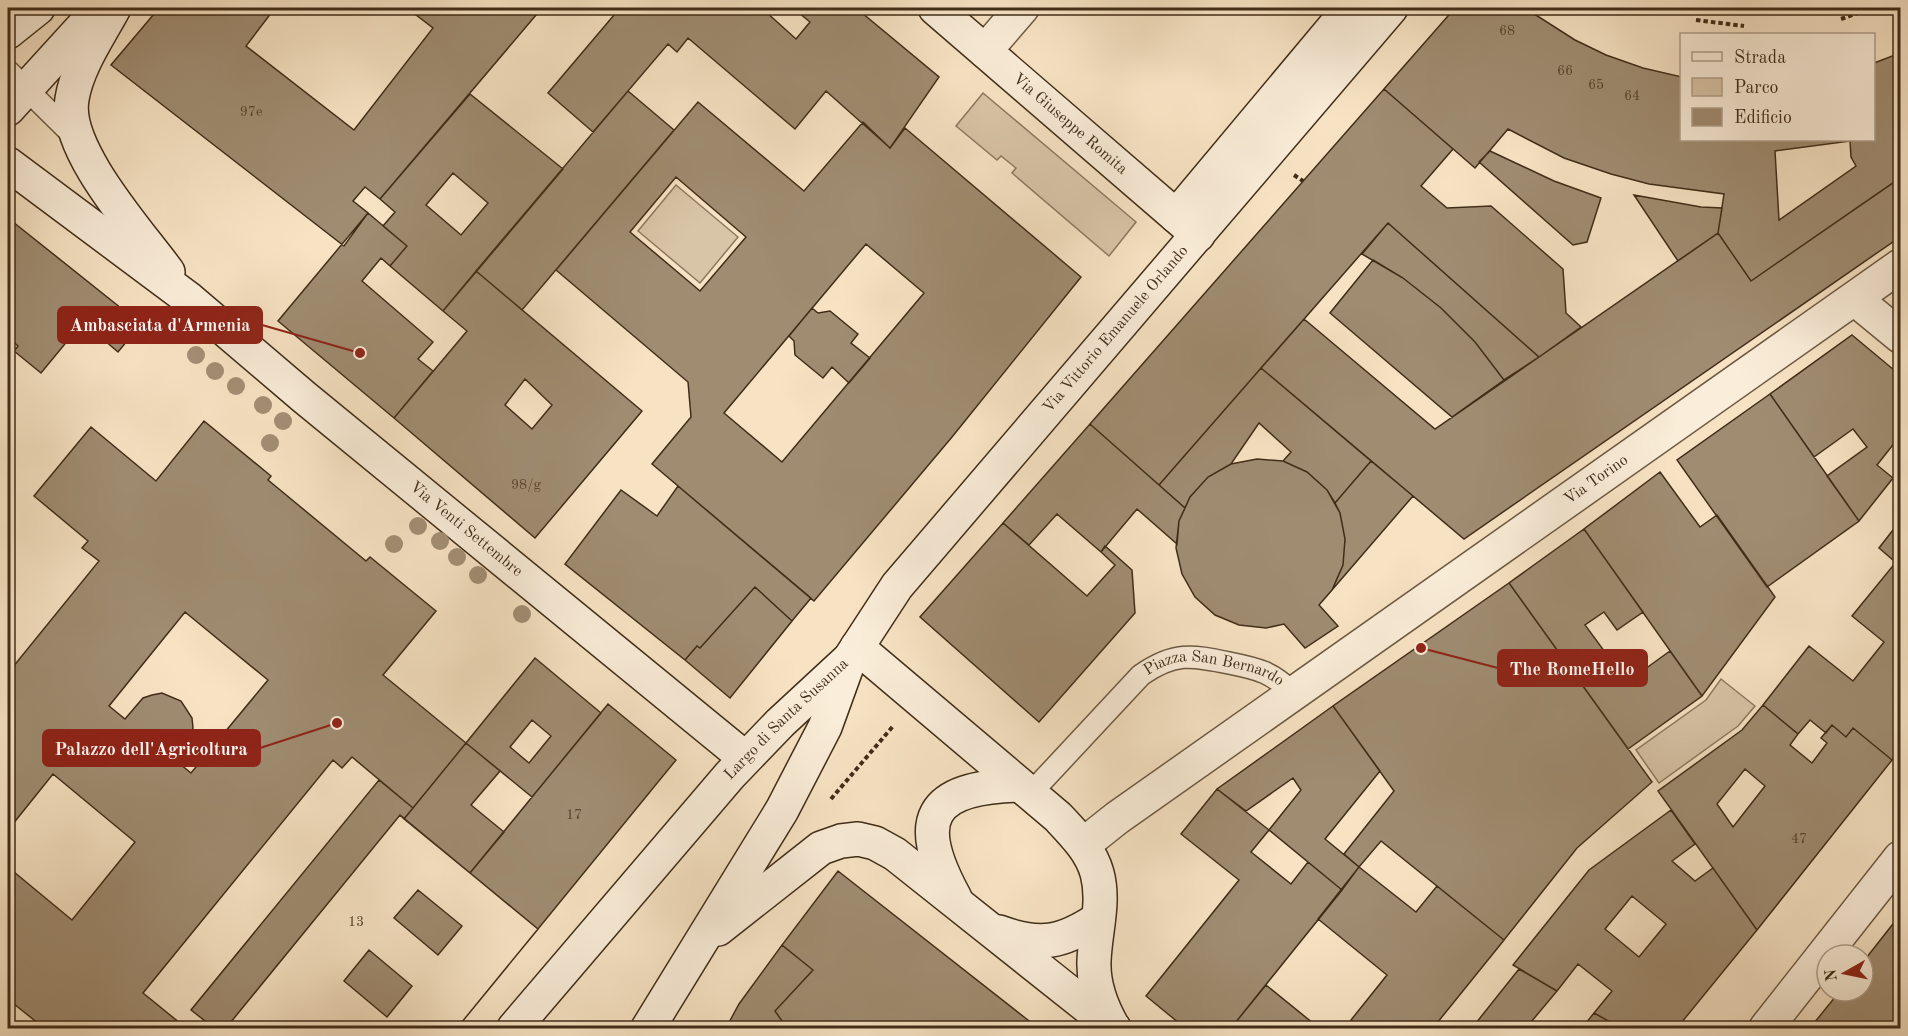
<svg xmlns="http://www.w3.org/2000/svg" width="1908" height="1036" viewBox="0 0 1908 1036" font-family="'Old Standard TT',serif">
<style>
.green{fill:#d8c4a7;stroke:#8c7860;stroke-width:1.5}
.building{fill:#9f8c71;stroke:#402d18;stroke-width:1.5;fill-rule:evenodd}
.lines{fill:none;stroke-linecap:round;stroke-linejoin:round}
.lane-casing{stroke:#6e5a43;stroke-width:24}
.street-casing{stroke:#6e5a43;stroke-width:36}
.secondary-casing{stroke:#402d18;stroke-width:36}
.path{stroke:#402d18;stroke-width:4;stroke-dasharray:4.5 3;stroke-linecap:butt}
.lane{stroke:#faedd9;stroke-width:21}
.street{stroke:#faedd9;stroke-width:33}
.secondary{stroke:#faedd9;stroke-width:33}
.tree{fill:#a38f75}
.labels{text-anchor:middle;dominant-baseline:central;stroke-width:4.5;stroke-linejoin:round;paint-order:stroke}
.number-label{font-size:14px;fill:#58452e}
.street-label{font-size:16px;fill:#402d18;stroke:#faedd9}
.leader{fill:none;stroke:#8f2418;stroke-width:2}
.callout-dot{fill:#8f2418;stroke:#faedd9;stroke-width:2}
.callout{fill:#8f2418;stroke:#8f2418;stroke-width:2}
.callout-label{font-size:18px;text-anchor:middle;font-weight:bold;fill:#fff}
</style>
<rect width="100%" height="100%" fill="#f7e3c4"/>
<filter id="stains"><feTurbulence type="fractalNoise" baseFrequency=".00333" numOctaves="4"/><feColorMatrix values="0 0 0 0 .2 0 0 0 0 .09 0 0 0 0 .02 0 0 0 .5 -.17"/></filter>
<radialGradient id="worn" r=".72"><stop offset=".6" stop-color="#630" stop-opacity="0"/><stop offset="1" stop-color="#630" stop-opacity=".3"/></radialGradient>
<path class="green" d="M983,93l153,129 -27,34 -97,-83 4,-5 -15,-12 -4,4 -41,-34z
M676,185l62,52 -38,46 -62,-52z
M1721,679l34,27 -17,20 -79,57 -23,-33 70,-50z"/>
<path class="building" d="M159,8h116l-29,38 108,84 79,-102 -26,-20h135l-162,191 -15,-12 -12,14 15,12 -24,33 -233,-181z
M620,8h148l-3,3 31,28 14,-17 -17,-14h63l83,69 -49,71 -64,-57 -31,38 -107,-91 -11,14 -9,-8 -75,88 -45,-39z
M1455,8h70l50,32 31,15 37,13 39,9v63h192v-77l26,-10v125l-149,103 -33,-48 6,-39 -75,-10 -38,-10 -47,-16 -56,-29 -33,39 -91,-79zM1850,141l1,16 5,9 -77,54 -4,-69z
M1384,89l69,60 -32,37 26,22 44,-2 72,63 3,44 15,14 -42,30 -151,-134 -229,262 -69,-61z
M628,91l46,39 -152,180 -46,-39z
M470,94l93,75 -120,142 -53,-45 17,-20 -24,-20 12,-14 -15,-13zM453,173l35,30 -27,32 -35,-30z
M698,102l106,89 59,-69 27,26 15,-20 176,149 -129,160 -138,164 -162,-137 39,-47 -3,-35 -132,-112zM676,177l70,60 -46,54 -70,-59zM866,244l58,49 -142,169 -58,-49z
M1490,151l64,30 47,17 -14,44 -14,3 -94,-83z
M1900,178v59l-436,302 -203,-171 43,-49 131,110 283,-196 33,48z
M1634,195l67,12 21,1 -4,25 -40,28z
M368,213l39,33 -17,20 -9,-8 -19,23 71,61 -15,17 15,12 -39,47 -116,-97z
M8,218l133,106 -23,28 -35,-30 -42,51 -27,-22 4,-5 -10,-9z
M1388,223l151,134 -35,23 -29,-38 -34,-34 -38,-30 -41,-24z
M1373,260l30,18 38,30 34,34 29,38 -52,37 -122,-104z
M476,271l166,140 -107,127 -141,-120 73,-87 -24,-20zM525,379l27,26 -20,24 -27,-24z
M812,308l6,5 12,-2 28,23 -7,9 19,15 -21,25 -17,-16 -9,11 -28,-23 -1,-14 -5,-5z
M1852,335l48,40v61l-23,29 16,13 -34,43 -32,-45 40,-29 -14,-18 -39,28 -44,-63z
M1261,368l110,93 -36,42 -8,-13 -20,-18 -24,-11 8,-9 -32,-29 -28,41 -23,13 -18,20 -5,11 -26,-23z
M1770,394l89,127 -92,66 -90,-127z
M204,421l67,55 -3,4 98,81 4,-4 66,54 -53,64 83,68 -53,65 -61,-51 -10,11 -9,-8 -190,233 43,35h-142l-35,-28 4,-5 -5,-5v-123l64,53 63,-78 -82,-68 -45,56v-157l91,-112 -17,-13 6,-7 -54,-45 57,-69 65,54zM185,612l83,68 -77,93 -16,-13 16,-22 2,-10 -1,-10 -11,-17 -19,-8 -10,2 -9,3 -18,21 -16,-13z
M1090,424l95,84 -6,13 -2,23 -40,-35 -36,43 -44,-38 -28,31 -26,-22z
M1257,459l26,2 24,11 20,18 13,23 5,26 -2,26 -11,25 -13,15 19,21 -33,22 -21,-24 -18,4 -27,-3 -24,-10 -20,-18 -13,-23 -6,-26 3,-27 11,-24 18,-20 23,-13z
M1371,461l42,35 -81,94 11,-25 2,-26 -5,-26 -5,-10z
M1660,472l40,55 17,-12 58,82 -73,99 -118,-167z
M678,486l133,112 -19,23 -37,-34 -55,61 -3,-2 -12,14 -120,-96 56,-74 36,26z
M1900,521v45l-21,-18z
M1003,523l84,73 28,-31 -14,-13 4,-6 27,24 3,43 -96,109 -119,-105z
M1584,529l59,83 -26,18 -13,-18 -19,13 42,57 43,-31 32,45 -74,53 -119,-166z
M1896,562l4,4v183l-8,11 -39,-32 -7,9 -14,-12 -6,8 -16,-13 -12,14 -35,-29 46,-59 44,35 31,-39 -32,-26z
M1509,583l143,199 -75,66 -73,92 -123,-99 -22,26 -15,-13 50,-63 -61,-85z
M755,587l37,34 -62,77 -45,-38 12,-14 3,2z
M535,658l66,55 -69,84 -66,-54zM532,720l19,16 -22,27 -19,-16z
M608,704l68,56 -138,169 -68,-56z
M1763,705l35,29 -8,11 22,18 15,-20 -6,-5 11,-13 14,12 7,-9 39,32 -135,170 -99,-139 84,-61zM1745,769l20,17 -32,41 -16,-23z
M1333,706l47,65 -55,68 34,28 -17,23 -73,-60 32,-40 -8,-12 -47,33 -29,-22z
M466,743l34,28 -29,34 33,27 -34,41 -66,-54z
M379,780l34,28 -9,11 -4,-4 -174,213h-12l-23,-18z
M1217,789l52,41 -18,22 40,32 17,-22 34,28 -111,138h-46l-39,-32 93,-116 -58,-46z
M1671,810l24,34 -23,17 23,20 18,-13 44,62 -80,98h-56l-27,-15 18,-22 -34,-27 -21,27 -44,-26 76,-95zM1632,896l34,28 -27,33 -34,-28z
M400,815l138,114 -81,99h-143l-4,-3 -4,3h-80zM418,890l44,36 -24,29 -44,-37zM369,950l43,36 -25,31 -43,-36z
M400,815l138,114 -81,99h-143l-4,-3 -4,3h-80z
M1359,867l57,45 21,-26 67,54 -71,88h-70l-12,-8 36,-45 -69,-56z
M838,871l200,157h-251l-12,-17 38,-41 -31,-25z
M1900,915v113h-90l30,-37h23v-29z
M782,945l31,25 -38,41 12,17h-61l13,-24z
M1519,969l38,22 -31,37h-54z
M1266,985l53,43h-88z
M1594,1013l27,15h-39z"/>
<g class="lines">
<g class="lane-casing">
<g id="lane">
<path d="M8,71l68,67"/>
<path id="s1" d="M1030,794l111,-119c33,-23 50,-20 88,-12 30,6 43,9 65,31"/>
</g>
</g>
<g class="street-casing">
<g id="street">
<path d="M985,51l37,-43"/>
<path d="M1855,299l45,37"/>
<path id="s2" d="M1083,845l34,-27 783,-552"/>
<path d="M1766,1028l134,-170"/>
</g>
</g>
<g class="secondary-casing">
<g id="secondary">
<path d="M114,8c-15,28 -37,59 -42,91 -9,50 67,133 96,173"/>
<path id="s3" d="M935,8l263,227"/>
<path d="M8,32l30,-24"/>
<path d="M8,109l92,-101"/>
<path id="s4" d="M8,164l181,135 115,98 441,361"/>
<path d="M1176,216l174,-208"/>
<path d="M857,647l201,170c16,17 33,34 39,56 8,29 -2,59 -3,88 -1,24 7,45 19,66"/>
<path d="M955,898c-43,-79 -26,-110 63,-113"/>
<path d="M718,929l103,-81 20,-7 17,-2 17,4 20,11 219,174"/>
<path d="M999,932c41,15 63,11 99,-13"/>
<path id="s5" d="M514,1028l216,-253 50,-52 67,-62"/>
<path id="s6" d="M648,1028l134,-218 43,-83 25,-69 47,-72 494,-578"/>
</g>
</g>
<path class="path" d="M1841,19l31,-11
M1696,20l48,6
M1294,175l9,6
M831,799l63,-74"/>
<use href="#lane" class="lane"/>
<use href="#street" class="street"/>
<use href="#secondary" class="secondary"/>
</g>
<g class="tree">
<circle cx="196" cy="355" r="9"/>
<circle cx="215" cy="371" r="9"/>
<circle cx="236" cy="386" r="9"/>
<circle cx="263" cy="405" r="9"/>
<circle cx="283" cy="421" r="9"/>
<circle cx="270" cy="443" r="9"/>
<circle cx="418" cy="526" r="9"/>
<circle cx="440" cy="541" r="9"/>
<circle cx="394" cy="544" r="9"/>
<circle cx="457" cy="557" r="9"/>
<circle cx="478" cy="575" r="9"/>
<circle cx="522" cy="614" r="9"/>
</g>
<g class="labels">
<g class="number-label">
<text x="1507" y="31">68</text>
<text x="1565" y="71">66</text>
<text x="1596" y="85">65</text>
<text x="1632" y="96">64</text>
<text x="251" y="112">97e</text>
<text x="526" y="485">98/g</text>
<text x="574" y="815">17</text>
<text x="1799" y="839">47</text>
<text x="356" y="922">13</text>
</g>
<g class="street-label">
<text stroke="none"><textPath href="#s3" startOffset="178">Via Giuseppe Romita</textPath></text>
<text stroke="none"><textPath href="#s6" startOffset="846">Via Vittorio Emanuele Orlando</textPath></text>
<text stroke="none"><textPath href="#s2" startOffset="630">Via Torino</textPath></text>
<text stroke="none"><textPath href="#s4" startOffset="586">Via Venti Settembre</textPath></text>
<text stroke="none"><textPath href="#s1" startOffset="240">Piazza San Bernardo</textPath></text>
<text stroke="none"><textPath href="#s5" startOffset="412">Largo di Santa Susanna</textPath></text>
</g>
</g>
<path class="leader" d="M360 353L262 325M1421 648L1498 668M337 723L260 748"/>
<g class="callout-dot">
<circle cx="360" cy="353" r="6"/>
<circle cx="1421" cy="648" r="6"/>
<circle cx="337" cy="723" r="6"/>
</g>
<g class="callout">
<rect x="58" y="307" width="204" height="36" rx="6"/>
<rect x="1498" y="650" width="149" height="36" rx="6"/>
<rect x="43" y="730" width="217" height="36" rx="6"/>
</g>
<g class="callout-label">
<text x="160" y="331">Ambasciata d'Armenia</text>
<text x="1572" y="675">The RomeHello</text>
<text x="151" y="755">Palazzo dell'Agricoltura</text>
</g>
<rect width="1908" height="1036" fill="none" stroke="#f7e3c4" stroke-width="30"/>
<rect x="9" y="9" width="1890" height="1018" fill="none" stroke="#402d18" stroke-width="3"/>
<rect x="15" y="15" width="1878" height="1006" fill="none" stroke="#402d18" stroke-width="1.5"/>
<rect x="1680" y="33" width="195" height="108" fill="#faedd9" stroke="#b0a08c" stroke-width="1.5"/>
<rect x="1692" y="52" width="30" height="9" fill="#faedd9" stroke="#b0a08c" stroke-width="1.5"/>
<text x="1734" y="63" font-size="18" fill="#402d18">Strada</text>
<rect x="1692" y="78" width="30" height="18" fill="#d8c4a7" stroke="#b0a08c" stroke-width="1.5"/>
<text x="1734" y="93" font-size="18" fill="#402d18">Parco</text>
<rect x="1692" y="108" width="30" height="18" fill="#9f8c71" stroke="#b0a08c" stroke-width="1.5"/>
<text x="1734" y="123" font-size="18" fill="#402d18">Edificio</text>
<g transform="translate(1845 973) rotate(261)"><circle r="28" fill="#faedd9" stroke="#b0a08c" stroke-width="1.5"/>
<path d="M0-4.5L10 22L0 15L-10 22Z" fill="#8f2418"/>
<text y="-9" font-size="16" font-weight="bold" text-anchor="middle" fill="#402d18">N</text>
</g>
<rect width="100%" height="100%" filter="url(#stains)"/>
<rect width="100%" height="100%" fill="url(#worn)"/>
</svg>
